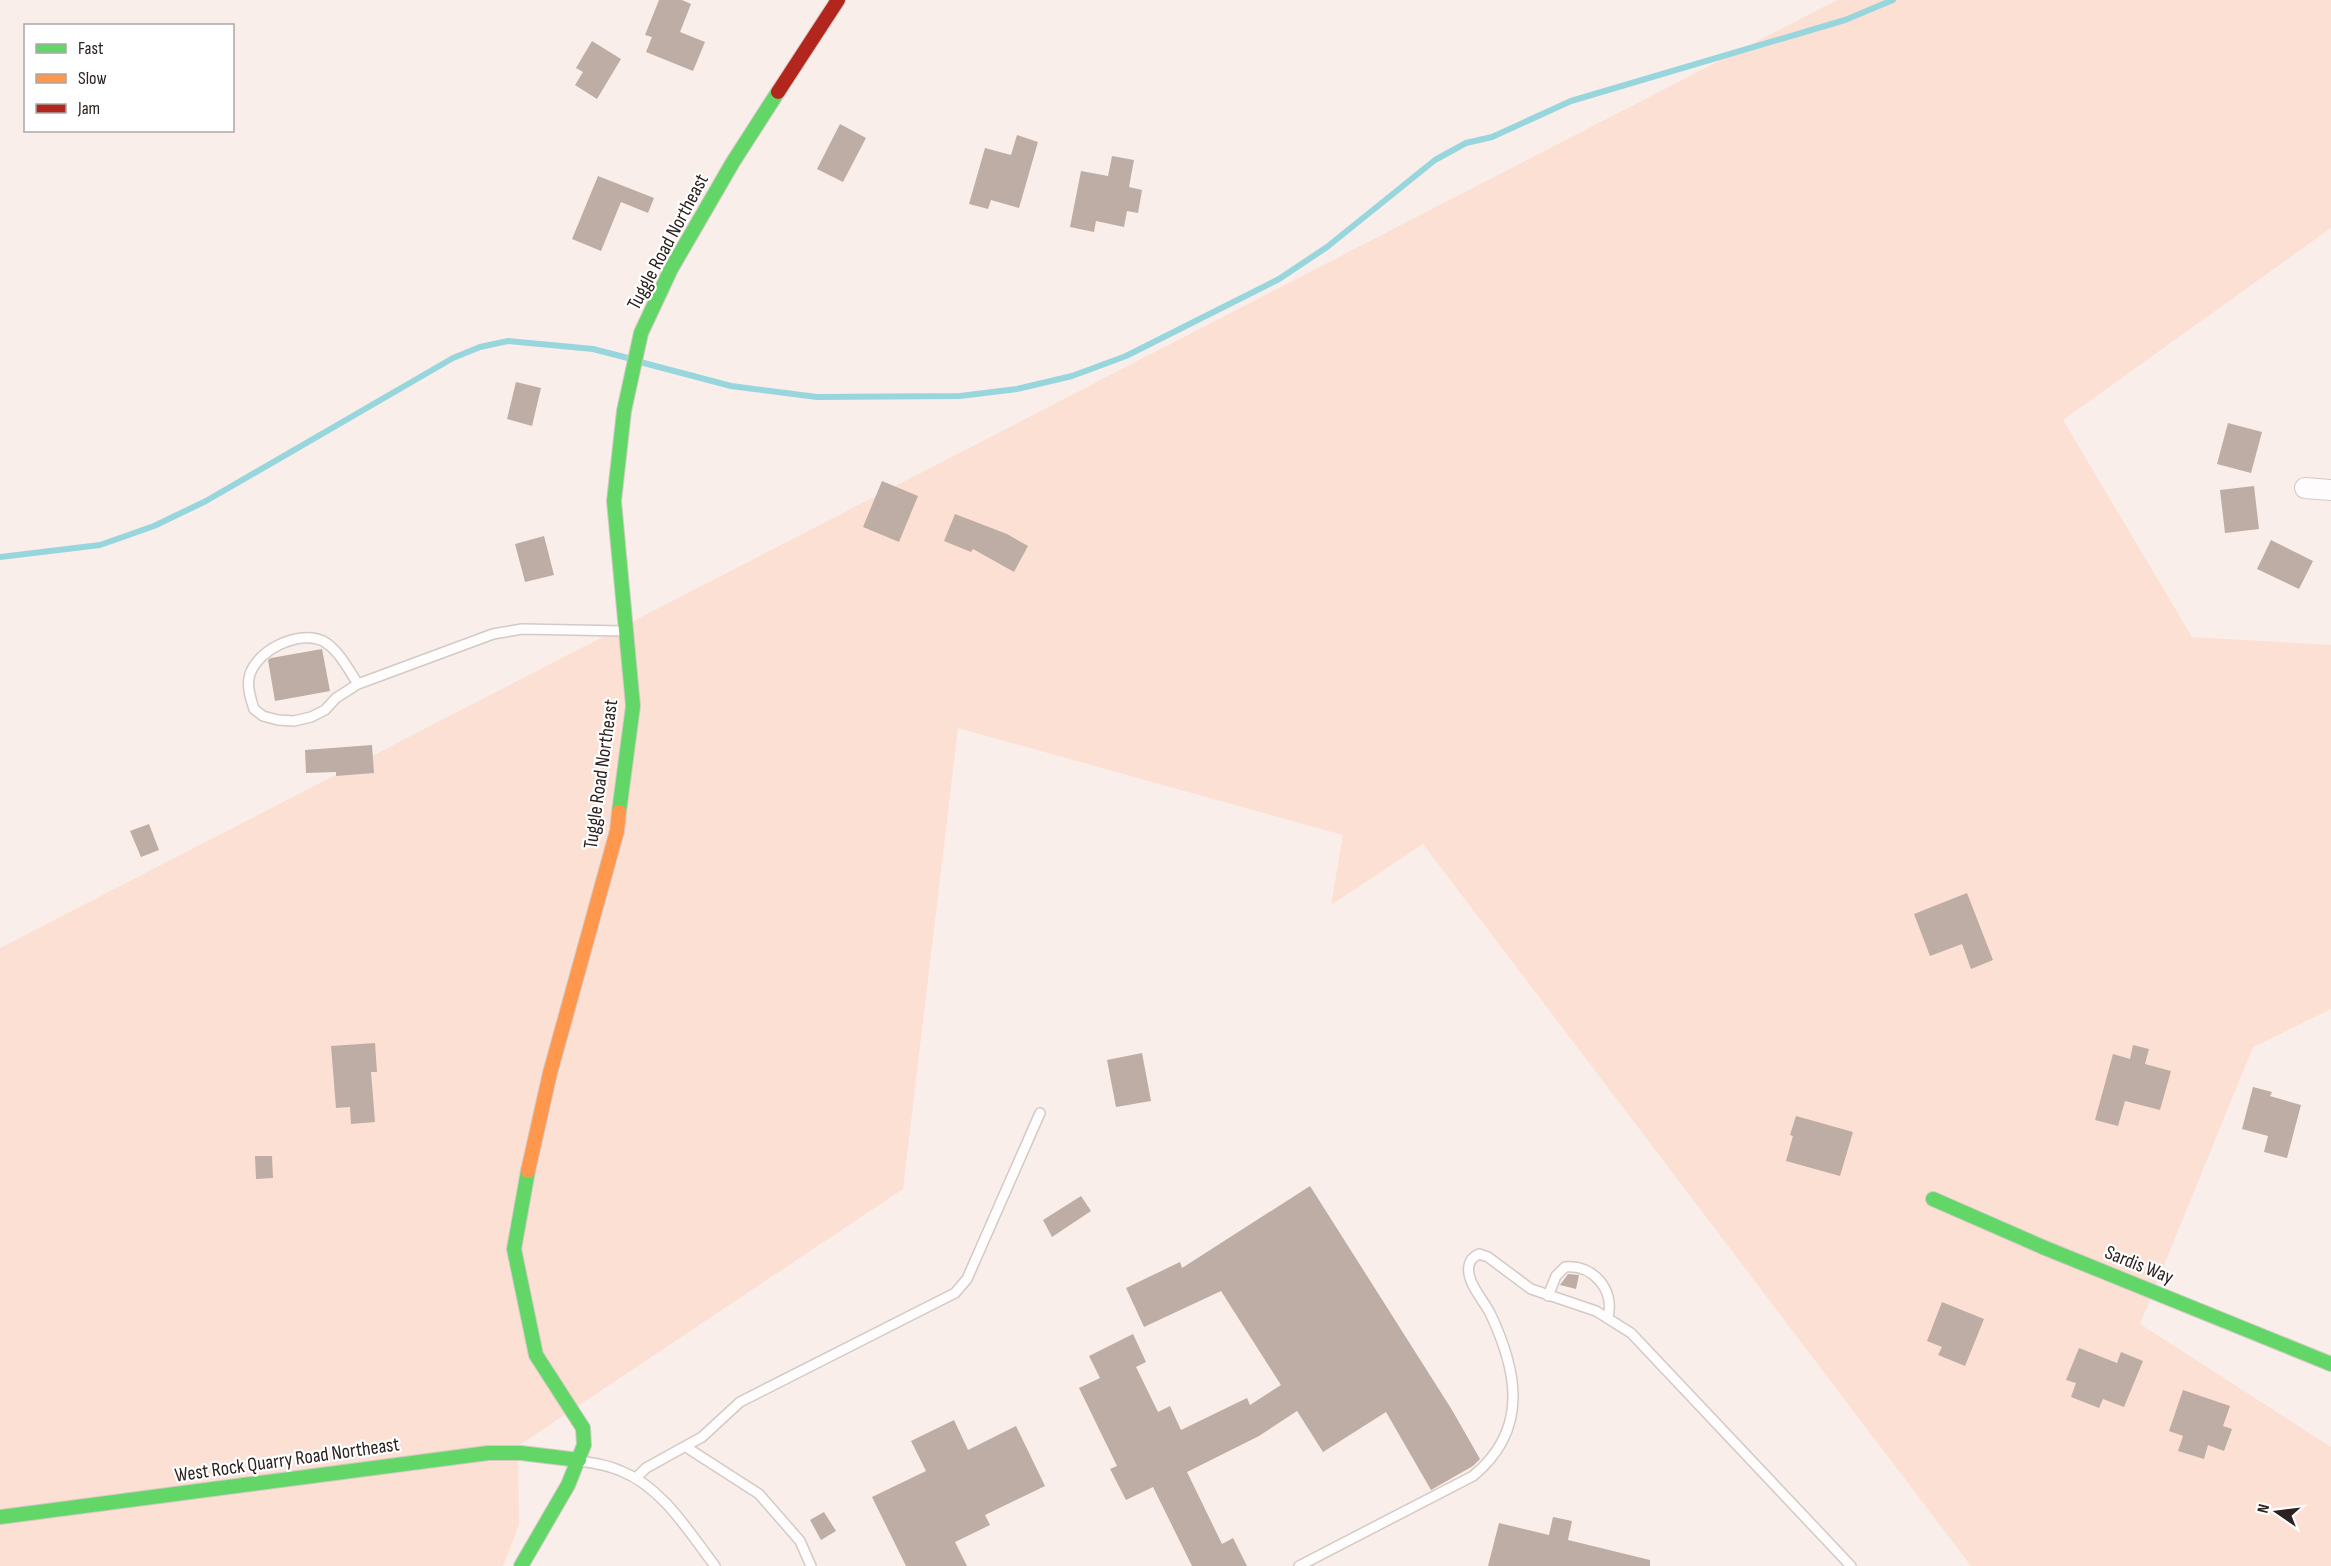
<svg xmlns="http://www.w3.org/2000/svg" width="2331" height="1566" viewBox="0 0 2331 1566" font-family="'Sofia Sans Condensed',sans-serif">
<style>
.green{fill:#fce0d4}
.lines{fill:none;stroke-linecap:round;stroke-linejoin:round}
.stream{stroke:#98d6de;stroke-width:6}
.building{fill:#beada5}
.lane-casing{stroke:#d3cac6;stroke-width:12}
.street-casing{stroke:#d3cac6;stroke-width:22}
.fast-casing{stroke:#d3cac6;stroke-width:16}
.slow-casing{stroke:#d3cac6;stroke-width:16}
.jam-casing{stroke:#d3cac6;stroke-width:16}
.lane{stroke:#fefcfc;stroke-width:9}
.street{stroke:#fefcfc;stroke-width:20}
.fast{stroke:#63d668;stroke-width:14}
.slow{stroke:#ff974d;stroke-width:14}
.jam{stroke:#b3261e;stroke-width:14}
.labels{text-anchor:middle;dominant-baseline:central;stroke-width:4.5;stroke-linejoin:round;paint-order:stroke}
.street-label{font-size:20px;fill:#2c2320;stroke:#fff}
</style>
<rect width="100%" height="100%" fill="#f9eee9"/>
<path class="green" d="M1837,0h494v228l-268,192 129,217 139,8v364l-78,38 -113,277 191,123v119h-360l-548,-722 -92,61 12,-70 -385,-107 -55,461 -385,257 1,79 -16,41h-503v-618z"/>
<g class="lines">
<path class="stream" d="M640,362l91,24 86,11 143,-1 57,-7 55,-13 54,-20 153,-77 48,-32 108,-87 31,-17 26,-6 79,-36 274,-81 48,-20
M0,557l100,-12 54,-19 52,-25 247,-143 27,-11 28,-6 85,8 35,9"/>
</g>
<path class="building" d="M659,0h23l9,4 -11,28 25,10 -12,29 -47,-19 6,-15 -7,-2z
M592,41l29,18 -24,40 -22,-14 8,-13 -7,-4z
M840,124l26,14 -23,44 -26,-13z
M1017,135l21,7 -19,66 -28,-8 -3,9 -19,-5 16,-56 26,7z
M1112,156l22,4 -5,27 13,3 -4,23 -11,-2 -3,16 -28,-6 -2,11 -24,-5 11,-56 27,5z
M598,176l56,22 -6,15 -27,-11 -20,49 -29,-12z
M516,382l25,6 -9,38 -25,-7z
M2228,423l34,9 -11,41 -34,-9z
M882,481l36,15 -19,46 -36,-15z
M2254,486l5,43 -34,4 -5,-43z
M955,514l52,20 21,12 -14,26 -41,-23 -2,3 -27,-11z
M544,536l10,39 -29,7 -10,-38z
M2271,540l42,21 -14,28 -42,-20z
M322,649l8,42 -55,10 -7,-41 3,-2z
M372,745l2,28 -38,3v-4l-30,1 -1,-23z
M149,824l10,26 -18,7 -11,-26z
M1967,893l26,67 -22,9 -9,-25 -32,12 -16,-42z
M375,1043l2,29h-6l4,50 -24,2 -1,-17 -14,1 -5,-62z
M2133,1045l16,4 -4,15 26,7 -11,39 -35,-9 -7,25 -23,-6 18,-66 17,5z
M1142,1053l9,48 -35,6 -9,-47z
M2253,1087l19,5 -2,4 31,9 -14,53 -23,-6 4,-16 -26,-7z
M1796,1116l57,16 -13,44 -54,-15 7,-25 -3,-1z
M255,1156h17l1,22 -17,1z
M1310,1186l142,224 28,49 -7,7 -42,24 -45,-78 -63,40 -26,-41 -38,25 -72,36 35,72 11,-6 14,28h-55l-39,-79 -27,13 -16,-31 7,-3 -38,-78 21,-10 -11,-22 44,-22 13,28 -10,5 22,45 12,-6 11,24 66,-32 3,7 31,-20 -60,-94 -77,36 -18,-39 54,-26 2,6z
M1081,1196l10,15 -39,26 -9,-17z
M1568,1274l11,1 -3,14 -16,-4z
M1942,1302l42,17 -19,47 -27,-11 4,-8 -15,-6z
M2079,1348l38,15 4,-11 22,9 -19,46 -21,-8 -4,9 -28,-11 5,-14 -10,-3z
M2183,1390l47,16 -7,20 9,3 -8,22 -16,-6 -4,14 -26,-8 5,-15 -14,-5z
M954,1420l14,30 48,-24 29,60 -60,29 5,10 -35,17 12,24h-61l-34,-69 54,-26 -15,-30z
M824,1512l12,19 -15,9 -11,-20z
M1553,1517l19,4 -4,19 82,20v6h-162l11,-43 50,12z"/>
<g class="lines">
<g class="lane-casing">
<path id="lane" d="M358,684c-10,-15 -19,-34 -35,-43 -24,-12 -69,10 -74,37 -2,10 2,22 5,31l9,7 15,4 16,1 17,-4 14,-7 11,-12 22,-14 135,-50 29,-5 102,2
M1548,1296l8,-20 9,-9c28,-3 50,23 43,50
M686,1447l73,47 41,47 11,25
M580,1461c14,2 28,4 41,10 41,16 68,61 94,95
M636,1478l10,-10 56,-31 38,-35 215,-109 12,-14 73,-166
M1299,1566l174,-90c56,-46 45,-104 17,-163 -6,-11 -14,-20 -19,-32 -4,-10 -4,-22 8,-27l9,3 43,32 65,22 35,22 220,233"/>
</g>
<g class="street-casing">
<path id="street" d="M2305,488l26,2"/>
</g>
<g class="fast-casing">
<path id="fast" d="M619,812l14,-106 -19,-205 10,-90 17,-78 30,-64 62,-107 45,-70
M1933,1199l112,49 286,116
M0,1517l488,-64h33l58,7
M521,1566l47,-81 16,-40 -1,-17 -47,-73 -22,-106 14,-78"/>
</g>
<g class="slow-casing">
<path id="slow" d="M528,1171l22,-98 67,-242 2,-19"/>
</g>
<g class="jam-casing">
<path id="jam" d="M778,92l60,-92"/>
</g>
<use href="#lane" class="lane"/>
<use href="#street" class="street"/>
<use href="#fast" class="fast"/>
<use href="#slow" class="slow"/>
<use href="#jam" class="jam"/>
</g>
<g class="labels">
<g class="street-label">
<text transform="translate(668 242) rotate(-62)">Tuggle Road Northeast</text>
<text transform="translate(601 774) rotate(-82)">Tuggle Road Northeast</text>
<text transform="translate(2139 1265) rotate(22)">Sardis Way</text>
<text transform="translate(287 1460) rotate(-8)">West Rock Quarry Road Northeast</text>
</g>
</g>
<rect x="24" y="24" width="210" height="108" fill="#ffffff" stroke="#aba7a6" stroke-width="1.5"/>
<rect x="36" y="44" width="30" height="9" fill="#63d668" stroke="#aba7a6" stroke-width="1.5"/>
<text x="78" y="54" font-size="18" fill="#2c2320">Fast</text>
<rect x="36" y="74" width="30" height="9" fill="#ff974d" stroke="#aba7a6" stroke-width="1.5"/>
<text x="78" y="84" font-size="18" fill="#2c2320">Slow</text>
<rect x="36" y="104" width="30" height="9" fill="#b3261e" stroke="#aba7a6" stroke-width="1.5"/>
<text x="78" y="114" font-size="18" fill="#2c2320">Jam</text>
<g transform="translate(2277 1512) rotate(284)" stroke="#ffffff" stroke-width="4.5" paint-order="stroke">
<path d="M0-4.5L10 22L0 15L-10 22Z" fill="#2c2320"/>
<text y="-9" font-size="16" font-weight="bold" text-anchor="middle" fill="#2c2320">N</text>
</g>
</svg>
